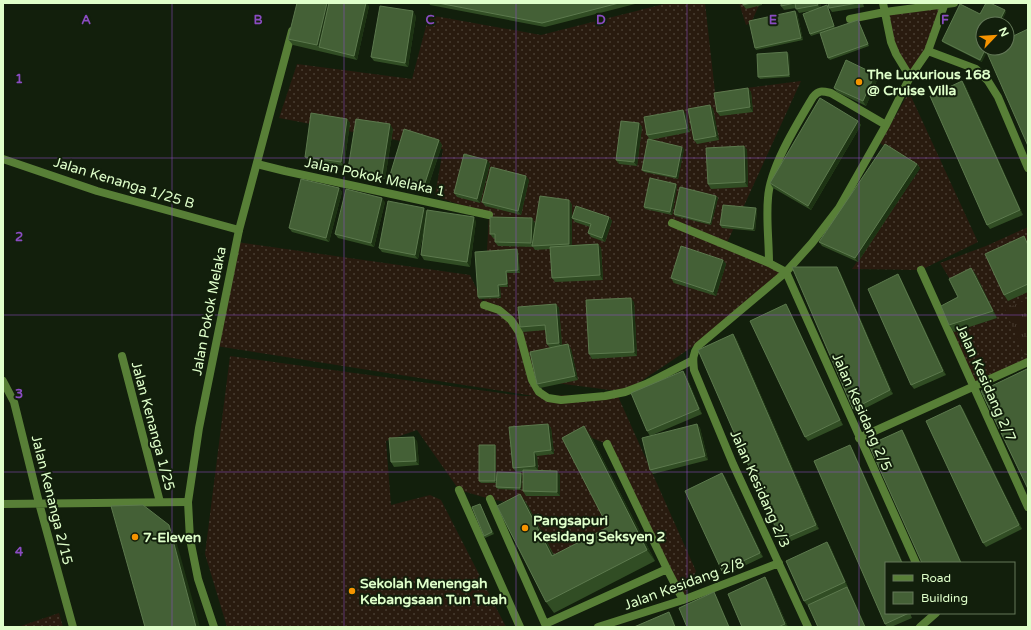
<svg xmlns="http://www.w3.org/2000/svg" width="1031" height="630" viewBox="0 0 1031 630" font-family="'Varela Round',sans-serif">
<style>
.grass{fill:url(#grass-dots)}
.park{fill:url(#park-tufts)}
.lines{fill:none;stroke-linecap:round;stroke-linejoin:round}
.minor{stroke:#587f37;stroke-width:8}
.tertiary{stroke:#587f37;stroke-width:8}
.wall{fill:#314d24}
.shaded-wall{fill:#1d3313}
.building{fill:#446036;stroke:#5c794d}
.grid{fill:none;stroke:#8a4cc1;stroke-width:1;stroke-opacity:0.55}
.poi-dot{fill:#f59400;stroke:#121f0c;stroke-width:1.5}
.labels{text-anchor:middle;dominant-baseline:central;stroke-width:4;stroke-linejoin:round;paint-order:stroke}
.poi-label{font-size:14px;font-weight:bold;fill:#dfffca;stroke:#121f0c;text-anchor:start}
.street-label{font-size:14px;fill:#dfffca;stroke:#121f0c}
.grid-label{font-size:13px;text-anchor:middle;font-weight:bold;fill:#8a4cc1;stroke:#121f0c;stroke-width:4;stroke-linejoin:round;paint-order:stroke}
</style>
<defs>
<pattern id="grass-dots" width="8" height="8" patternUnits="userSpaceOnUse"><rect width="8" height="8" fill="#291b0f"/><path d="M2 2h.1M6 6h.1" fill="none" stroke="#483d31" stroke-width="1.8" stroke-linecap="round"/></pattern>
<pattern id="park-tufts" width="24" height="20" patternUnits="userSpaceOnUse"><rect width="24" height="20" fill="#291b0f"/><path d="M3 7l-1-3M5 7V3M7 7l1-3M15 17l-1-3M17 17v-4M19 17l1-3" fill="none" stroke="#483d31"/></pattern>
</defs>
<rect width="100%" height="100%" fill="#121f0c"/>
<path class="grass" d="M668,3h37l10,89 86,-11 -75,164 60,27 -70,59 -91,61 -92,-12 4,16 80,-2 79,177 -13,29 -76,-156 -15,-6 -22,11 46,89 -56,30 -32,-62 -38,-7 -31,-9 -42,-60 -31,11 5,64 39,-10 11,5 65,127h-279l-22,-73 25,-198 293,40h11l-318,-50 20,-104 234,33 14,29 5,-89 -54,-19 8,-47 -164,-31 18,-54 115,15 17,-64 112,20z
M739,3h21l-9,20 -5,2z
M944,4l-16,47 -18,26 -19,-35 -6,-30z
M909,92l69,150 -57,28 -69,-1 68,-100 -32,-20 -8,-6z
M1028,227v135l-55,25 -24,-54 48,-15 -43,-32 -14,-23 46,-17z
M59,613l4,14h-45z"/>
<path class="park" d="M1028,299v54l-4,2 -19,-46z"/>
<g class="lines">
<path class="minor" d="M883,3l8,39 5,12 14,23
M850,19l35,-7 69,-9
M928,51l48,18 12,12 10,16 30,71
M3,159l94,32 142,39
M257,164l28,7 204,44
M672,223l97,40 17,9 130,291
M769,263c0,-22 -3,-44 -1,-65 2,-31 29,-74 45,-101 6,-7 9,-6 18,-4l55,32
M921,270l107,237
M484,305l15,5 12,10 8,12 13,48 7,12 9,6 13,2 44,-4 20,-4 21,-8 47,-24
M122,356l38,146
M3,381l11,21 25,101 34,124
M859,438l169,-76
M607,444l60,125 16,31
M459,490l61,137
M490,499l55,125 122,-55
M3,504l185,-2
M598,627l85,-27 96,-37
M808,627l-75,-163 -39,-94c-1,-10 -2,-15 4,-24l88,-74 26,-29 27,-35 47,-83 24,-48 18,-26 17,-48
M920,627l16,-14"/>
<path class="tertiary" d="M214,627l-16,-48 -8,-40 -2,-37 11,-74 40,-198 53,-199"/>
</g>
<path class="wall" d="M429,3h210l-94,24 -115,-22z
M743,3h19v2l-16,4 -3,-4z
M781,3h39l1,5 6,-3 1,3 7,20 -24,8 -1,-2v-23l-11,2 -3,-5 -12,2 -3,-4z
M828,3h35l1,4 -32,5 -3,-4z
M369,6l-12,54 -64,-15 -5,-6z
M1006,12l-6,12h-17l-1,38 -38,-19 -2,-2 38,-27z
M797,13l6,27 -47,10 -1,-2z
M416,16l-8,51 -34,-6 -3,-4z
M858,20l11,26 -39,14 -2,-2z
M789,54l1,23 -30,2 -2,-2z
M875,74l3,4 -12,28 -29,-14 -3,-4z
M962,81l3,4 58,130 -33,14 -3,-4z
M748,88l3,4 2,20 -33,4 -3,-4z
M710,105l3,4 6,31 -22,4 -3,-4z
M686,114l4,18 -40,8 -3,-5z
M347,119l3,4 -6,43 -36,-5 -3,-4z
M858,121l3,4 -50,85 -38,-22 -3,-5z
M639,123l3,4 -5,39 -18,-2 -3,-4z
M393,129l-8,50 -34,-5 -3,-5z
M439,140l3,5 -15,45 -34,-11 -3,-4z
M744,146l3,4 1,37 -37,2 -3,-5z
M684,149l-6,30 -34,-7 -2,-2z
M490,164l-10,39 -23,-6 -3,-4z
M917,164l3,4 -62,94 -36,-16 -3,-4z
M529,180l-8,35 -36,-9 -3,-4z
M676,184l1,2 -5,29 -27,-6 -1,-2z
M339,188l3,4 -13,50 -37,-10 -3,-4z
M716,196l2,2 -7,27 -36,-9 -1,-2z
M569,200l3,5v12h37l3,4 -7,21 -14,-5 -3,-4 2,-6 -15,-5 -3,-4v27l26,-1 3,4 2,32 -48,2 -3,-4 -2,-29 -15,1 -2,-3 -35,-1 -3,-4v-4h-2l-3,-4 45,-11v8z
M385,202l-11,45 -36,-9 -3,-4z
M756,208l1,3 -2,20 -33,-3 -2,-3z
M427,212l49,9 -6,46 -46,-7 -3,-5 5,-35 -8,39 -36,-7 -3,-4z
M1028,242v50l-20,9 -4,-6z
M518,251l2,22h-13l1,14h-8l1,11 -22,1 -1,-2z
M723,260l3,4 -10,32 -42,-13 -3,-5z
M971,268l5,7 21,43 -43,14 -5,-7 9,-28z
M840,272l53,122 -37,19 -3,-4z
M898,274l3,5 45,96 -32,14 -3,-4z
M634,302l3,54 -45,3 -3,-5z
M556,304l3,4 3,37 6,-1 3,5 7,31 -38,8 -3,-4 13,-36 -3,-4 -1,-14 -23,2 -3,-5z
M789,309l54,116 -35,16 -3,-4z
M736,338l83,191 -35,15 -3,-4z
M683,371l3,4 16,39 -52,22 -3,-5z
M960,405l3,4 59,120 -36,18 -3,-4z
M548,424l3,4 3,26 -17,2 1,14 22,5v21h-34l-3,-5v-19h-7l-3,-4z
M697,424l3,4 8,32 -55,14 -3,-4z
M592,438l63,123 -101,52 -8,-11 -26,-108 8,12 26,49 54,-28z
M417,441l2,24 -25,2 -3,-5z
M495,445l1,2v36h-15l-2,-2z
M853,450l50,113h-17v50h24l2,5 -21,9h-4l-2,-3z
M722,473l3,4 38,80 -38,18 -3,-4z
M522,475l-1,15 -23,-1 -2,-2z
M480,504l1,2 13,28 -9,4 -1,-2z
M827,542l3,4 18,41h-1l3,4 -43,14 -3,-4z
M765,577l3,5 20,45h-46z"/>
<path class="shaded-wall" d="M327,3h6l-14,44 -2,-2z
M366,3h1l2,3 -12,54 -3,-4z
M817,3h3l1,6 -3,-4z
M1005,10l1,2 -6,12h-2z
M413,11l3,5 -8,51 -3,-4z
M795,11l2,2 6,27 -2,-2z
M986,48h3l-7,14 -2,-2z
M787,52l2,2 1,23 -1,-2z
M875,74l3,4 -12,28 -3,-5z
M962,81l3,4 58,130 -3,-5z
M748,88l3,4 2,20 -3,-5z
M710,105l3,4 6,31 -3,-4z
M683,110l3,4 4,18 -3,-4z
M347,119l3,4 -6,43 -3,-4z
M858,121l3,4 -50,85 -3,-4z
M639,123l3,4 -5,39 -3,-4z
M390,124l3,5 -8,50 -3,-4z
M439,140l3,5 -15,45 -3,-4z
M744,146l3,4 1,37 -3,-5z
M682,147l2,2 -6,30 -2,-2z
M487,160l3,4 -10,39 -3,-4z
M917,164l3,4 -62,94 -3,-4z
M526,176l3,4 -8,35 -3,-4z
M676,184l1,2 -5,29 -2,-3z
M339,188l3,4 -13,50 -3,-4z
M716,196l2,2 -7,27 -1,-2z
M382,198l3,4 -11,45 -3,-4z
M569,200l3,5v43l-3,-4z
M424,208l3,4 -9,47 -3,-4z
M756,208l1,3 -2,20 -2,-2z
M474,217l2,4 -6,46 -3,-5z
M609,217l3,4 -7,21 -3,-4z
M532,218l3,5 -1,23 -3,-3z
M598,244l3,4 2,32 -3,-5z
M517,249l1,2 2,22 -2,-3z
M723,260l3,4 -10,32 -3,-4z
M837,267l3,5 53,122 -3,-4z
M971,268l5,7 21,43 -4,-7z
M506,271l1,2 1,14 -1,-3z
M898,274l3,5 45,96 -3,-4z
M498,285l2,2 1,11 -2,-2z
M631,298l3,4 3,54 -3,-4z
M556,304l3,4 3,39 -3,-4z
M786,304l3,5 54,116 -3,-5z
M733,334l3,4 83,191 -3,-4z
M568,344l3,5 7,31 -3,-4z
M683,371l3,4 16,39 -3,-5z
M960,405l3,4 59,120 -3,-4z
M548,424l3,4 3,26 -3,-4z
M697,424l3,4 8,32 -3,-4z
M584,426l8,12 63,123 -8,-11z
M902,430l3,4 57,129h-1z
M414,437l3,4 2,24 -3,-4z
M495,445l1,2v36l-1,-2z
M850,445l3,5 50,113h-1z
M534,452l3,4 1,14 -3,-4z
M557,471l3,4v21l-3,-4z
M521,473l1,2 -1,15 -1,-2z
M722,473l3,4 38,80 -3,-4z
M520,494l8,12 32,62 -8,-12z
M480,504l1,2 13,28 -2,-2z
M169,525l5,8 26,94h-4z
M827,542l3,4 18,41 -3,-5z
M765,577l3,5 20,45 -3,-3z
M847,587l3,4 16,36h-1z
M714,592l3,5 13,30h-1z
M669,612l3,4 4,11h-1z"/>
<path class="building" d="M297,3h30l-10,42 -29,-6z
M329,3h37l-12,53 -35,-9z
M438,3h181l-77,20z
M743,3h8l-8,2z
M781,3h36l1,2 -22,4 -1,-6 -14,3z
M828,3h30l-29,5z
M986,3h4l15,7 -7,14h-15v24h3h-1v2l-5,10 -38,-19 18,-37 20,10z
M827,5l7,21 -24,8 -7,-20z
M380,6l33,5 -8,52 -34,-6z
M795,11l6,27 -46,10 -6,-27z
M858,20l10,24 -40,14 -8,-25z
M1028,29v117l-43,-98h22v-9z
M787,52l2,23 -31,2 -1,-23z
M846,60l29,14 -12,27 -29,-13z
M962,81l58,129 -33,15 -57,-129z
M748,88l2,19 -33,5 -3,-19z
M820,98l38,23 -50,85 -38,-23z
M710,105l6,31 -22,4 -6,-31z
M683,110l4,18 -40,7 -3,-18z
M311,113l36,6 -6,43 -36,-5z
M356,119l34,5 -8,51 -34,-6z
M621,121l18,2 -5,39 -18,-2z
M404,129l35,11 -15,46 -34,-11z
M648,139l34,8 -6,30 -34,-7z
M885,144l32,20 -62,94 -36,-16z
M744,146l1,36 -37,2 -2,-36z
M464,154l23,6 -10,39 -23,-6z
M491,167l35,9 -8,35 -36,-9z
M650,178l26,6 -6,28 -26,-5z
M301,179l38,9 -13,50 -37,-10z
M680,187l36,9 -6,27 -36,-9z
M346,189l36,9 -11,45 -36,-9z
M540,196l29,4v44l-37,2z
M388,201l36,7 -9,47 -36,-7z
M723,205l33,3 -3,21 -33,-4z
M576,206l33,11 -7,21 -14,-5 3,-9 -19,-6z
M427,210l47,7 -7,45 -46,-7z
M490,217l42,1 -1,25 -36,-1v-8h-5z
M1024,236l4,9v39l-24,11 -19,-41z
M598,244l2,31 -48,3 -2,-31z
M681,246l42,14 -10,32 -42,-14z
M517,249l1,21 -12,1 1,13 -9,1 1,11 -21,1 -3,-45z
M792,267h45l53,123 -37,19z
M971,268l22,43 -44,14 -8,-19 17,-9 -9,-18z
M898,274l45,97 -32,14 -43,-96z
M631,298l3,54 -45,2 -3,-54z
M556,304l3,39 -12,1 -2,-19 -25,2 -2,-20z
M786,304l54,116 -35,17 -55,-116z
M733,334l83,191 -35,15 -83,-190z
M568,344l7,32 -38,8 -7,-32z
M1027,369l1,1v119l-47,-98z
M683,371l16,38 -52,22 -16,-38z
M960,405l59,120 -36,18 -57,-122z
M548,424l3,26 -17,2 1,14 -22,2 -4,-41z
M697,424l8,32 -55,14 -8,-32z
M584,426l63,124 -101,52 -49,-96 23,-12 32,62 56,-29 -46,-89z
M902,430l59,133h-39l-53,-118z
M414,437l2,24 -25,1 -2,-24z
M479,445h16v36h-16z
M850,445l52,118h-16v50h23l-24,11 -71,-163z
M523,470l34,1v21l-34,-1z
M497,472l24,1 -1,15 -24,-1z
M722,473l38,80 -38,18 -37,-80z
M480,504l12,28 -8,4 -12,-29z
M143,505l26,20 27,102h-51l-34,-121z
M827,542l18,40 -41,19 -18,-40z
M765,577l20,47 -7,3h-36l-14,-33z
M847,587l18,40h-47l-10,-22z
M714,592l15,35h-42l-8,-19z
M669,612l6,15h-41z"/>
<path class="grid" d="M172,3v624M344,3v624M516,3v624M687,3v624M859,3v624M3,158h1025M3,315h1025M3,472h1025"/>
<g class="poi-dot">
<circle cx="859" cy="82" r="4"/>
<circle cx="525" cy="528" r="4"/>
<circle cx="135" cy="537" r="4"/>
<circle cx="352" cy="591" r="4"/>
</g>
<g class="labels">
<g class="poi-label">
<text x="867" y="74">The Luxurious 168<tspan x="867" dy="16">@ Cruise Villa</tspan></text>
<text x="533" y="520">Pangsapuri<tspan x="533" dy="16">Kesidang Seksyen 2</tspan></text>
<text x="143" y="537">7-Eleven</text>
<text x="360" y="583">Sekolah Menengah<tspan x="360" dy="16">Kebangsaan Tun Tuah</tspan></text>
</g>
<g class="street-label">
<text transform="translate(375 177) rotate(12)">Jalan Pokok Melaka 1</text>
<text transform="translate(124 183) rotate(17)">Jalan Kenanga 1/25 B</text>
<text transform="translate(209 311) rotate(-79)">Jalan Pokok Melaka</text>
<text transform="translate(986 383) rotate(66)">Jalan Kesidang 2/7</text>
<text transform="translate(862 412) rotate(66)">Jalan Kesidang 2/5</text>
<text transform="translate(153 426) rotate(75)">Jalan Kenanga 1/25</text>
<text transform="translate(760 489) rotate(66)">Jalan Kesidang 2/3</text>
<text transform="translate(52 500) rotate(76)">Jalan Kenanga 2/15</text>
<text transform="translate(684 584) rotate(-20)">Jalan Kesidang 2/8</text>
</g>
</g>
<g class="grid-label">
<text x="86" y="24">A</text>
<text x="258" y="24">B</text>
<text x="430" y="24">C</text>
<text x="601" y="24">D</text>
<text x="773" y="24">E</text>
<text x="945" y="24">F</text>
<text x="19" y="83">1</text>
<text x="19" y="241">2</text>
<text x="19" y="398">3</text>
<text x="19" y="556">4</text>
</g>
<rect width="1031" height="630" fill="none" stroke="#dfffca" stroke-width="8"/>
<rect x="885" y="562" width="130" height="52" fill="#121f0c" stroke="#647958"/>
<rect x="893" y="575" width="20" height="6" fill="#587f37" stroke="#647958"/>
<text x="921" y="582" font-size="12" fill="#dfffca">Road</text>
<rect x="893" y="592" width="20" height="12" fill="#446036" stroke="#647958"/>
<text x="921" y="602" font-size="12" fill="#dfffca">Building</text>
<g transform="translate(995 36) rotate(65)"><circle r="19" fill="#121f0c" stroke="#647958"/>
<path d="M0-3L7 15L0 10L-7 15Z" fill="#f59400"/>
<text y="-6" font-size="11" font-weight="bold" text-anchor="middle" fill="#dfffca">N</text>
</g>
</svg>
